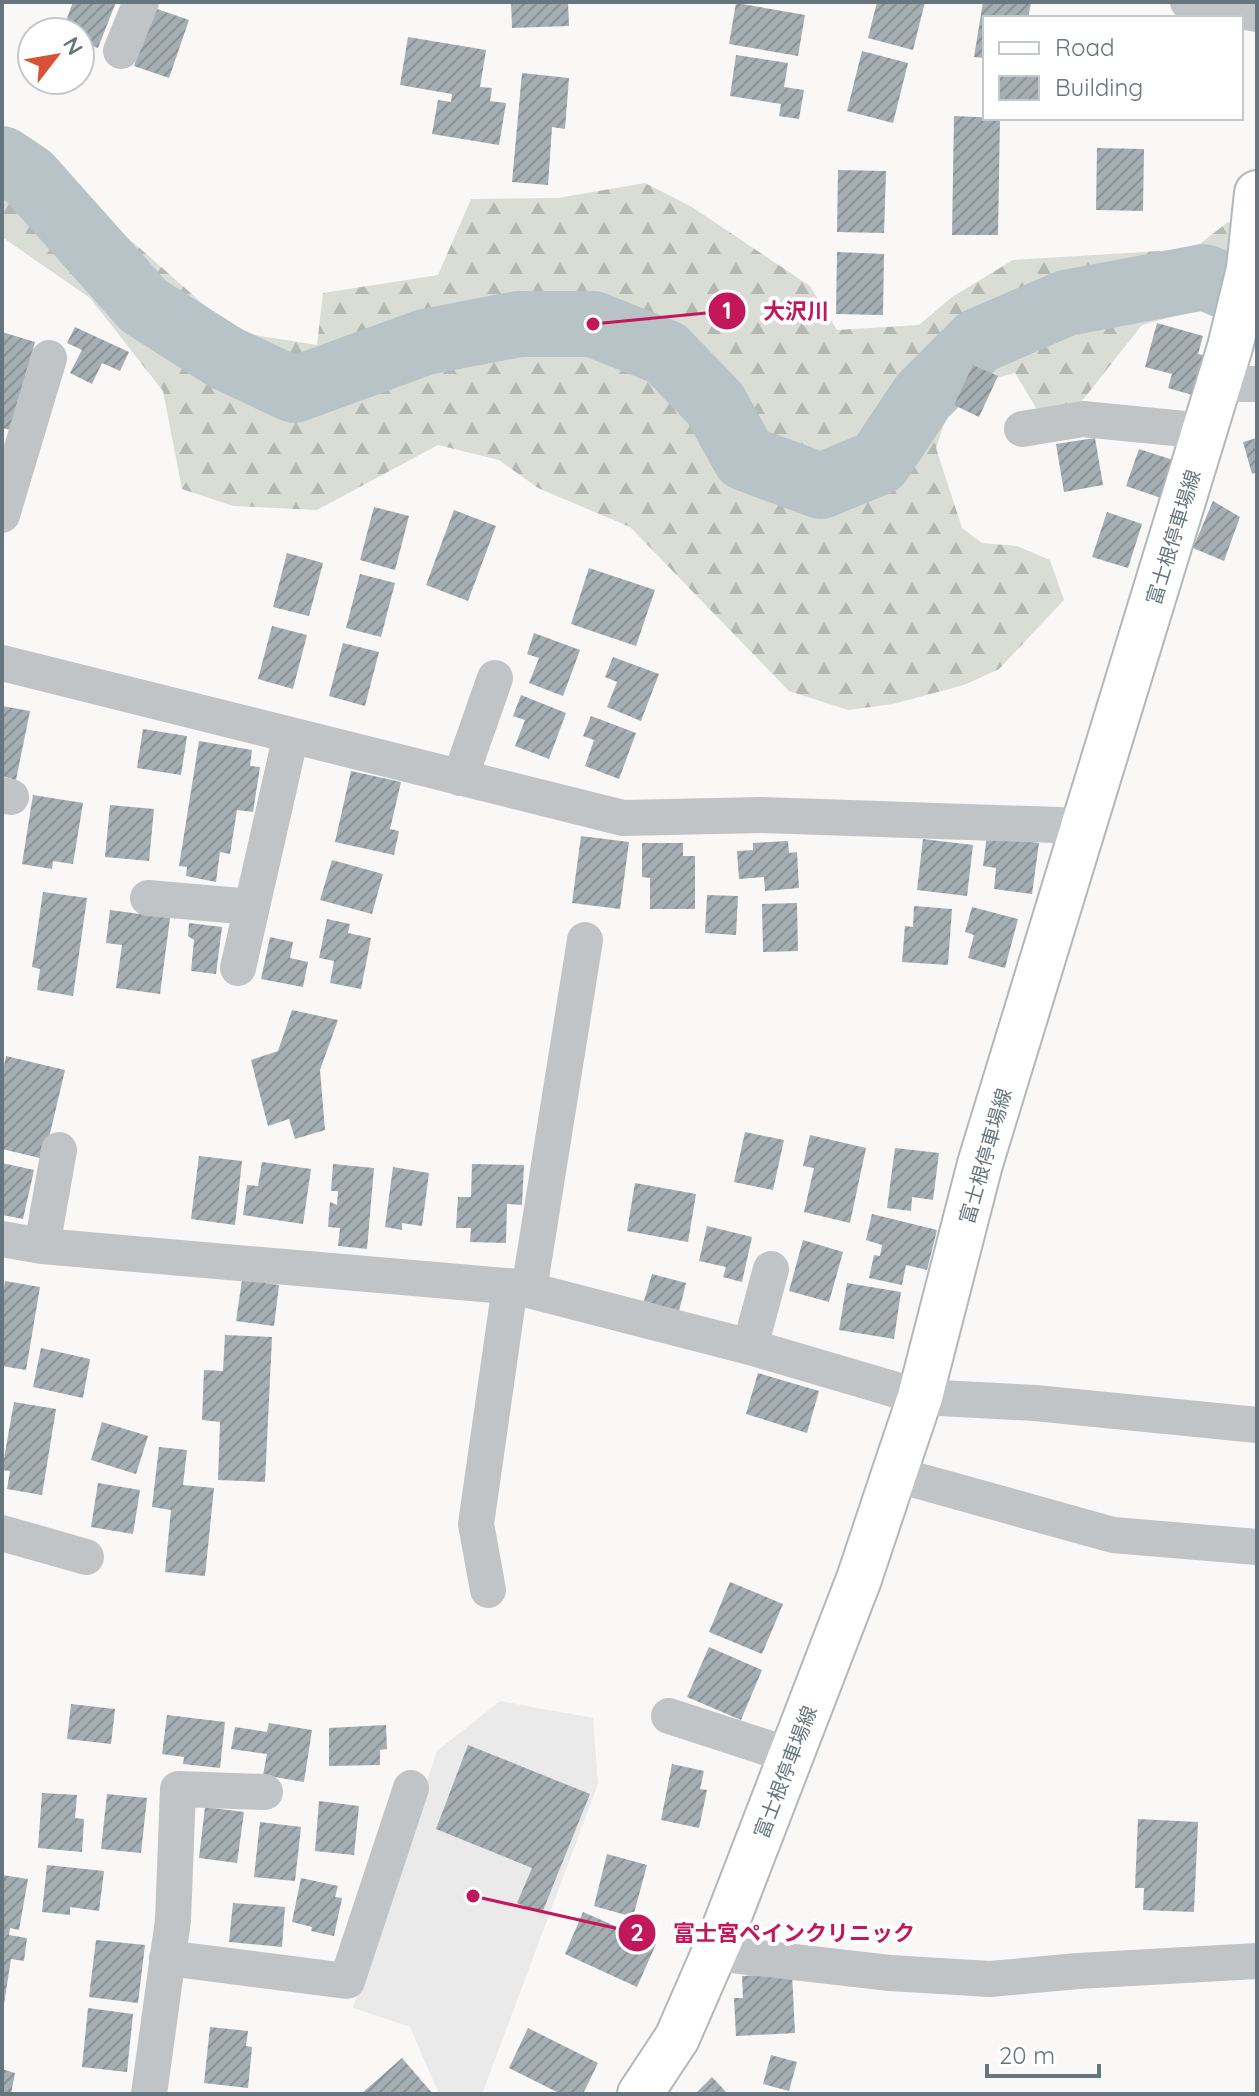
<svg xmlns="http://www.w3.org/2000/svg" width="1259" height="2096" viewBox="0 0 1259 2096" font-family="Quicksand,'Noto Sans JP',sans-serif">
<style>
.built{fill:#e9eae9}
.forest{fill:url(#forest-firs)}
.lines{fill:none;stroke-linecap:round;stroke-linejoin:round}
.river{stroke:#b7c3c7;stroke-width:66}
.building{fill:url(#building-hatch)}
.major-casing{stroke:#b1b7ba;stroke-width:48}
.minor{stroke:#c0c4c7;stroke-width:36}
.major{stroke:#fff;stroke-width:44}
.labels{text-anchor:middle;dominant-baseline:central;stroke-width:8;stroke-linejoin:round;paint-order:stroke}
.street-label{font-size:20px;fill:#66767f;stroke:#fff}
.leader{fill:none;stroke:#c2185b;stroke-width:3}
.callout-dot{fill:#c2185b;stroke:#fff;stroke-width:3}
.mark-label{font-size:24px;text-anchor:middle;font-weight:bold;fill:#fff}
.callout-label{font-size:22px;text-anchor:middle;font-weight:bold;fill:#c2185b;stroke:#fff;stroke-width:8;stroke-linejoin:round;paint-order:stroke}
</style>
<defs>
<pattern id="forest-firs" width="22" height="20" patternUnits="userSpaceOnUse" patternTransform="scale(2)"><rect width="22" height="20" fill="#d9ddd6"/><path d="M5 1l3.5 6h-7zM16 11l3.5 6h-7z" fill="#b4b8b3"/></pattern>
<pattern id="building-hatch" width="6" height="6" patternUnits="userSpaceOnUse" patternTransform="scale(2)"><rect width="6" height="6" fill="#a5aeb3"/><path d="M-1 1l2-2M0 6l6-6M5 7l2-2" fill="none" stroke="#8a9297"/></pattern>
</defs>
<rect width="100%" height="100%" fill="#f9f8f6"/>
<path class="built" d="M500,1701l93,17 5,66 -116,310h-43l-29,-67 -57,-19 84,-257z"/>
<path class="forest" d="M2,137l133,107 100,88 82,13 6,-52 115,-18 33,-76 87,-1 87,-15 47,24 118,79 27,44 82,-5 33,-28 61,-37 180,-11 35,-27 19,11 -1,71 -56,8 -48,13 -64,81 -32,18 -31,-51 -59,15 -20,60 26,80 20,15 35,3 33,14 14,40 -65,69 -35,16 -71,19 -45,6 -59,-19 -159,-164 -92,-39 -39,-28 -61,-15 -121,65 -84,-4 -51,-17 -19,-98 -73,-93 -88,-61z"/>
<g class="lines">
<path class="river" d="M2,159l27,18 115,129 82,52 68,32 131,-48 94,-18h74l73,29 49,51 30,54 76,28 58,-24 44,-66 55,-55 88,-38 138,-26 53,22"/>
</g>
<path class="building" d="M73,2h43l-18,46 -18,-6v-10h-18z
M511,2h57l1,24 -57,2z
M877,2h48l-12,48 -45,-12z
M983,2l48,1 -3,15h-43v40l-11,-1z
M736,3l69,12 -7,41 -69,-12z
M154,8l35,12 -20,58 -35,-12z
M408,37l78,13 -6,37 12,1 -2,13 16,2 -7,42 -67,-11 6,-34 13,2 1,-8 -52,-9z
M862,51l46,12 -15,60 -46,-12z
M736,55l52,8 -4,24 20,3 -5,29 -20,-3 2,-12 -51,-8z
M522,73l47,5 -4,51 -13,-2 -4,58 -36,-3z
M954,116l46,2 -2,117h-46z
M1097,148l47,1 -1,62 -47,-1z
M838,170l48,1 -2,62 -47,-1z
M837,252l47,2 -1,61 -47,-1z
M1157,323l46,13 -5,18 9,2 -11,40 -28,-8 4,-14 -27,-7z
M75,327l54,25 -9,19 -18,-8 -10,21 -22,-11 12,-23 -15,-7z
M2,332l33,10 -25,88 -8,-2z
M973,365l25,11 -19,41 -25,-12z
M1095,438l8,47 -39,7 -8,-48z
M1257,438v34l-5,2 -9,-32z
M1139,449l34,11 -12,38 -35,-12z
M1213,501l27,16 -16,44 -31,-13z
M374,507l35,9 -14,54 -35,-10z
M454,510l42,16 -28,75 -42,-16z
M1107,512l35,12 -14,44 -36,-11z
M287,553l36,10 -14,53 -36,-9z
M589,568l66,22 -19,56 -65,-22z
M360,574l35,9 -14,54 -35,-9z
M272,626l35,9 -14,54 -35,-10z
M534,633l46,17 -17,46 -34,-13 10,-25 -12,-4z
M343,643l36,9 -14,54 -36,-10z
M613,657l46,17 -18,47 -34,-14 10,-25 -12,-5z
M521,695l45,18 -17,46 -34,-13 10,-26 -12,-4z
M2,706l28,5 -14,69 -14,-4z
M591,716l45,17 -17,46 -34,-13 9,-26 -11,-4z
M143,729l44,7 -6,39 -44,-7z
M199,741l53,9 -2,16 10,1 -7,45 -16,-2 -7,44 -10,-2 -4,30 -30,-6 1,-9 -8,-1z
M351,771l50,11 -11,47 9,2 -5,24 -59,-13z
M33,795l50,8 -10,61 -20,-3 -1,8 -30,-5z
M110,805l44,4 -5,52 -44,-4z
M987,835l52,8 -7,51 -38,-5 2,-21 -13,-2z
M581,836l48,6 -9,67 -48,-6z
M923,839l50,6 -6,51 -50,-6z
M788,841l1,12 8,-1 2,36 -34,3 -1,-14 -25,2 -2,-28 16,-1v-7z
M642,843h41v13h12v53h-45v-31l-8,-1z
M332,860l51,14 -11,40 -52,-14z
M43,892l44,6 -14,98 -36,-6 3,-21 -8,-2z
M707,895l31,1 -2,39 -31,-2z
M797,903l1,48 -35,1 -1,-48z
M914,906l38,3 -4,56 -46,-3 3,-36 8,1z
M972,907l46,12 -13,49 -37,-10 6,-23 -9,-3z
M110,910l60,8 -10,76 -44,-6 6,-43 -16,-2z
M327,919l23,5 -2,9 23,5 -10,51 -31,-6 4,-22 -15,-3z
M189,923l33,4 -6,47 -25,-3 3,-31 -6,-4z
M270,937l23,5 -3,16 18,4 -5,25 -42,-8z
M292,1010l46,10 -18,50 5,60 -30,9 -6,-20 -21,7 -17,-66 27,-9z
M6,1056l59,14 -21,89 -42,-10v-73z
M745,1132l39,8 -11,50 -39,-8z
M810,1135l56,13 -16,75 -46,-11 10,-44 -11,-2z
M895,1148l44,5 -6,47 -21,-3 -1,14 -24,-3z
M199,1156l43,5 -7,64 -44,-6z
M262,1162l49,7 -8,55 -60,-9 4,-30 11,1z
M2,1163l32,7 -11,49 -21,-4z
M333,1164l41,4 -7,81 -29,-3 2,-18 -12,-1 2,-25 7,3 1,-14h-7z
M472,1164l52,1 -2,40 -15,-1 -1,39 -36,-1 1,-14h-15l2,-31h13z
M393,1167l36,6 -7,53 -20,-3v7l-17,-3z
M635,1183l61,11 -8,48 -61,-11z
M872,1214l65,16 -10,40 -21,-5 -4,20 -33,-7 5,-23 6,1 2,-11 -16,-5z
M707,1226l45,11 -10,45 -19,-5 3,-10 -27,-6z
M803,1240l40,12 -14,50 -40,-11z
M652,1274l34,9 -7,28 -35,-10z
M242,1280l37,5 -5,41 -38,-5z
M5,1281l35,6 -14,83 -24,-4v-64z
M847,1283l54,9 -7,47 -55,-9z
M225,1335l47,2 -7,145 -47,-2 2,-58 -18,-2 2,-50 19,1z
M41,1348l49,11 -7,39 -50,-11z
M758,1373l61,18 -12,42 -61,-19z
M14,1402l42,7 -14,86 -35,-6 3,-18 -8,-1z
M102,1422l46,14 -12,38 -45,-14z
M159,1447l28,3 -4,35 31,3 -9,88 -40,-4 6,-62 -19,-3z
M98,1483l42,7 -7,44 -42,-7z
M730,1582l53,22 -21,50 -53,-22z
M709,1647l53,23 -21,50 -54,-23z
M71,1704l44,5 -4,35 -44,-5z
M167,1715l58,7 -5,46 -37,-4 1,-7 -22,-3z
M269,1723l43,7 -8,52 -41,-7 4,-21 -36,-5 4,-22 32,5z
M386,1725l1,24 -7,1v15l-51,1v-38z
M468,1745l122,49 -48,119 -25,-10 15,-35 -96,-39z
M672,1764l32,7 -4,18 7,1 -8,38 -38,-8z
M42,1793l35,2 -2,23 9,1 -2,33 -44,-4z
M107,1794l40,4 -6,55 -40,-4z
M319,1801l40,5 -5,49 -39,-4z
M205,1807l39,5 -7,51 -38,-5z
M1138,1819l60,3 -4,90 -51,-2 1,-22h-9z
M260,1822l41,5 -6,54 -41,-4z
M607,1854l40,11 -14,52 -39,-11z
M47,1865l57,6 -5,40 -29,-4v8l-28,-3z
M2,1875l26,4 -9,51 -9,-2 -1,7 18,3 -3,23 -13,-2 -7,45z
M301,1878l37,8 -3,11 7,1 -8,38 -23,-5 1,-4 -20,-5z
M233,1903l52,4 -3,40 -53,-5z
M583,1912l73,32 -19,43 -72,-33z
M96,1940l49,5 -7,58 -49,-6z
M792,1973l3,60 -59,3 -2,-38h9l-1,-22z
M88,2008l45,6 -6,58 -45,-5z
M210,2027l38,4 -2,15 6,1 -4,41 -44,-5z
M528,2028l70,35 -15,31h-22l-52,-26z
M771,2055l26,7 -8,29 -26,-7z
M402,2058l31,36h-72z
M2,2069l13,4 -4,21h-9z
M712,2077l16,17h-33z"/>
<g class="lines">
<g class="major-casing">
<path id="major" d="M640,2094l37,-56 44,-101 138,-358 35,-105 26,-77 60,-233 250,-817 19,-78 8,-76"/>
</g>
<path class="minor" d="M1188,2l69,12
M121,51l20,-49
M1219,384h38
M1022,429l61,-10 122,12
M2,515l47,-157
M2,663l621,155 139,-3 324,11
M460,778l35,-100
M2,795l9,2
M148,898l104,9
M238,968l53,-233
M2,1239l40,7 475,41 233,60 170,50 115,6 222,22
M42,1246l17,-96
M529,1290l56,-350
M750,1347l21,-78
M894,1474l219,61 144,12
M2,1533l84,24
M488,1590l-12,-66 34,-238
M669,1716l123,40
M714,1953l176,20 100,6 88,-8 179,-10
M167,1958l180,23 64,-193
M149,2094l24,-174 5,-131 87,3"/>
<use href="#major" class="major"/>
</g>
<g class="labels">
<g class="street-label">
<text transform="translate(1173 537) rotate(-73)">富士根停車場線</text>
<text transform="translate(985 1156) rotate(-74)">富士根停車場線</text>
<text transform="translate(785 1772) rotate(-69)">富士根停車場線</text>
</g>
</g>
<path class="leader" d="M593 324L727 311M473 1896L637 1933"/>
<g class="callout-dot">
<circle cx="593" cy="324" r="8"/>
<circle cx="473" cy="1896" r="8"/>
<circle cx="727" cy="311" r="20"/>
<circle cx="637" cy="1933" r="20"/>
</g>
<g class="mark-label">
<text x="727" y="319">1</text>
<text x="637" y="1941">2</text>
</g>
<g class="callout-label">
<text x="796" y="319">大沢川</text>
<text x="794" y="1941">富士宮ペインクリニック</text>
</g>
<rect width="1259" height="2096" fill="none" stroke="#66767f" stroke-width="8"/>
<rect x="983" y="16" width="260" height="104" fill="#ffffff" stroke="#c2c8cc" stroke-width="2"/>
<rect x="999" y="42" width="40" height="12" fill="#ffffff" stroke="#c2c8cc" stroke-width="2"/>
<text x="1055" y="56" font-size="24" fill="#66767f">Road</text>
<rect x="999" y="76" width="40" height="24" fill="url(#building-hatch)" stroke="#c2c8cc" stroke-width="2"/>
<text x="1055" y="96" font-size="24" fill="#66767f">Building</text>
<g transform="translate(56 56) rotate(59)"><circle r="38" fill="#ffffff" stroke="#c2c8cc" stroke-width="2"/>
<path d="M0-6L14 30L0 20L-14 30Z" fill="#d85237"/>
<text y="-12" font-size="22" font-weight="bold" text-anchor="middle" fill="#66767f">N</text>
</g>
<path d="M987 2064v12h112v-12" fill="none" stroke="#66767f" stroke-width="4"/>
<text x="999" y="2064" font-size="24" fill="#66767f" stroke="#ffffff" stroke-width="6" paint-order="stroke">20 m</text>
</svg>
